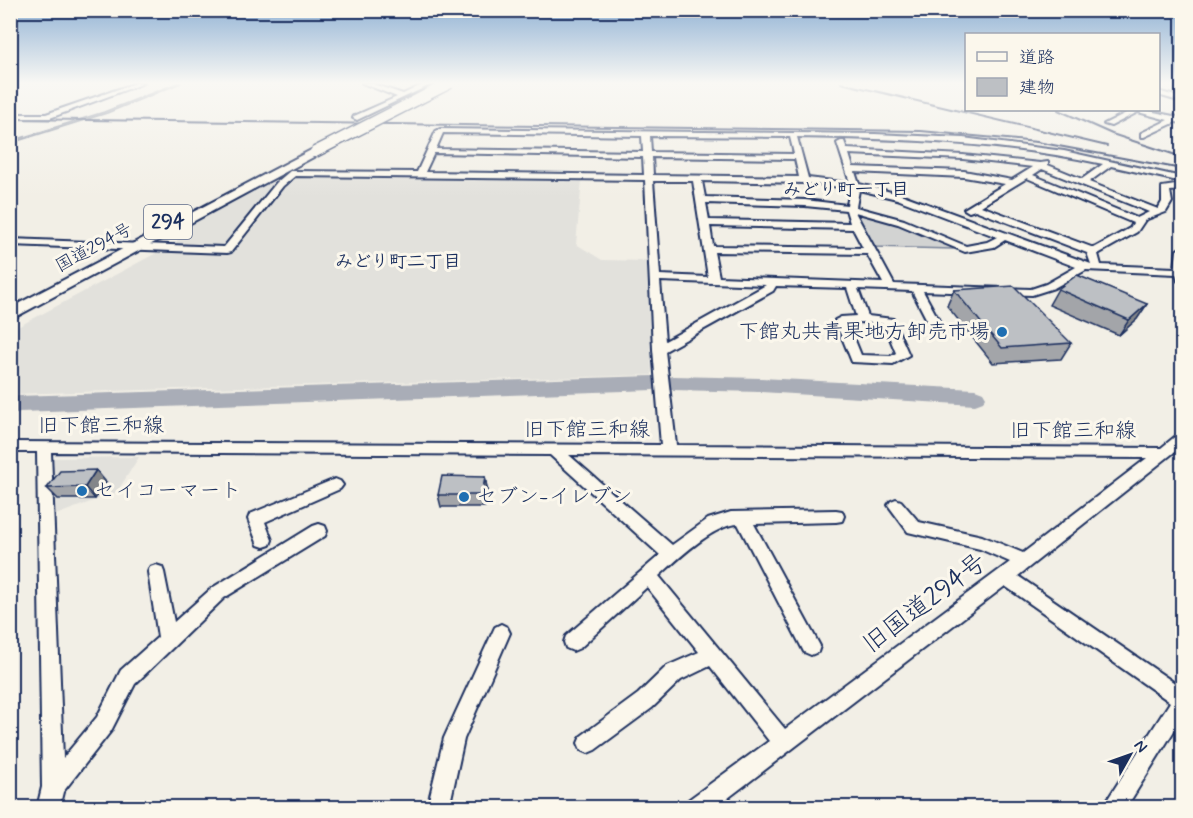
<svg xmlns="http://www.w3.org/2000/svg" width="1193" height="818" viewBox="0 0 1193 818" font-family="Mynerve,'Klee One',sans-serif">
<style>
.built{fill:#e2e1dc}
.green{fill:#d2d3d2;stroke:#768198;stroke-width:1.5}
.water{fill:#a9adb7;stroke:#707b93;stroke-width:1.5}
.lines{fill:none;stroke-linecap:round;stroke-linejoin:round}
.river{fill:#a9adb7;fill-rule:evenodd}
.minor-casing{stroke:#1b2f5e;stroke-width:4}
.highway-casing{stroke:#1b2f5e;stroke-width:4}
.minor{fill:#fbf7ec;fill-rule:evenodd}
.highway{fill:#fbf7ec;fill-rule:evenodd}
.rail-far1{stroke:#1b2f5e;stroke-width:2}
.rail{stroke:#1b2f5e;stroke-width:3}
.highway-bridge-casing{stroke:#1b2f5e;stroke-width:13;stroke-linecap:butt}
.highway-bridge{stroke:#fbf7ec;stroke-width:10}
.wall{fill:#a3a5a9;stroke:#1b2f5e;stroke-width:1.5}
.shaded-wall{fill:#848689;stroke:#1b2f5e;stroke-width:1.5}
.building{fill:#bdc0c4;stroke:#1b2f5e;stroke-width:1.5}
.poi-dot{fill:#1f6fb2;stroke:#fbf7ec;stroke-width:2}
.labels{text-anchor:middle;dominant-baseline:central;stroke-width:6;stroke-linejoin:round;paint-order:stroke}
.far-neighbourhood-label{font-size:18px;font-weight:bold;fill:#1b2f5e;stroke:#fbf7ec}
.far-street-label{font-size:18px;fill:#1b2f5e;stroke:#fbf7ec}
.shield{fill:#fbf7ec;stroke:#5e6b89;stroke-width:1.5}
.shield-label{font-size:20px;font-weight:bold;fill:#1b2f5e}
.poi-label{font-size:21px;fill:#1b2f5e;stroke:#fbf7ec;text-anchor:start}
.street-label{font-size:21px;fill:#1b2f5e;stroke:#fbf7ec}
.near-street-label{font-size:26px;fill:#1b2f5e;stroke:#fbf7ec}
</style>
<rect width="100%" height="100%" fill="#f2efe6"/>
<filter id="ink" filterUnits="userSpaceOnUse"><feTurbulence type="fractalNoise" baseFrequency=".0167" numOctaves="2"/><feDisplacementMap in="SourceGraphic" scale="12" xChannelSelector="R" yChannelSelector="G"/><feConvolveMatrix kernelMatrix="1 2 1 2 8 2 1 2 1" color-interpolation-filters="sRGB"/></filter>
<g filter="url(#ink)">
<path class="built" d="M302,177l280,3 -6,64 26,16 45,1 5,114 -641,19 -1,-63 165,-88 16,-19 82,-45z
M139,457l-22,35 -64,24 -6,-58z"/>
<path class="green" d="M858,212l33,9 63,26 -1,2 -80,-2 -18,-34z"/>
<path class="water" d="M177,83h4l-74,30 -96,30v-2l93,-29z"/>
<g class="lines">
<path class="river" d="M653,376l8,2 2,4 2,-4 8,-2 88,2 214,11 8,3 3,5 -3,5 -8,3 -214,-13 -88,-2 -8,-2 -2,-4 -2,4 -8,2 -633,22 -10,3v-17l7,-2z"/>
<g class="minor-casing">
<path id="minor" d="M136,83h8l-94,35h-40v-4h36z
M362,83h8l33,11 23,-11h8l-77,37 -4,-2 1,-2 43,-19z
M1158,91l24,7v4l-24,-7z
M1132,110h12l34,7 4,2v4l-6,-1 -32,15h-3v-4l27,-13 -30,-8 -27,14 -7,-2z
M440,129l435,5 88,4 101,13 118,26v5l-71,-16 -22,16 69,27 4,-7v-15l20,-3v6l-12,1 2,11 -6,10 -21,8 -8,12 -39,22 3,11 74,3 2,-18 5,-3v35l-4,-1 -2,-7 -90,-4 -32,18 -22,7 -109,-4 17,31 -6,4 -6,-4 -16,-31 -54,-2 10,27 25,3 16,36 -16,9 -41,-2 -17,-42 6,-3 15,-1 -9,-28 -71,-2 -3,5 -108,60 11,94 485,3 16,-13 5,-1v12l-164,130 164,112v30l-56,90h-24l68,-106 -165,-116 -290,222h-30l3,-8 81,-59 -59,-75 -29,14 -29,28 -57,42 -7,3 -7,-3 -3,-7 3,-7 57,-42 29,-28 32,-14 -52,-65 -67,61 -7,3 -7,-3 -2,-6 2,-6 94,-81 -110,-100 -499,-3 12,306 34,-41 24,-47 37,-33 -10,-65 2,-5 6,-2 6,2 2,5 10,50 38,-34 101,-62 6,-2 6,2 2,5 -2,5 -101,62 -89,86 -24,47 -48,61 -4,16h-22l5,-21 -5,-335h-27v-10l651,3 -8,-96 -8,-169 -350,-4 -12,10 -52,66 -4,1 -217,-8v-6l214,8 53,-65 13,-11 127,1 19,-41zM443,133l199,3 1,16 -207,-3zM650,136l140,1 4,17 -143,-2zM797,137c103,2 205,5 306,27l-21,15 -34,-14v-3l-8,1 -77,-8 -116,-6 -3,-8h-3l-4,2 13,40 -42,-5zM434,153l209,4 1,18 -219,-3zM849,154l114,5 70,8 -21,13 -48,-9 -111,-4zM652,157l143,2 4,18 -146,-2zM1042,169l107,43 -12,6 -104,-43zM855,172l109,5 41,7 -41,25 5,3 6,-2 112,43 4,11 -188,-69 -44,-11zM1027,178l106,45 -3,5 -36,20 -113,-42zM653,181h40l15,96 -48,-2zM702,181l102,2 46,5 -3,17 -42,-5 -100,-3zM859,190l38,9 100,38 -10,5 -21,4 -62,-26 -48,-13zM706,203l99,3 41,4 4,13 -141,-3zM855,212l43,12 67,28 29,-5 11,-7 71,27 -30,17 -15,5 -137,-5zM710,226l143,3 10,19 -150,-2zM714,252l153,2 16,29 -164,-6zM660,281l106,4 -101,56zM863,322l21,2 12,29 -5,3 -30,-1 -13,-32zM569,455l578,3 -124,95 -41,-17 -63,-14 -18,-21 -5,-2 -5,2 -3,4 20,27 72,17 30,13 -225,167 -126,-153c19,-17 54,-51 79,-52l66,128 7,3 7,-3 2,-6 -66,-122 82,-2 6,-1 2,-5 -2,-5 -6,-1 -105,2 -23,7 -36,26z
M335,479l5,2 3,4 -3,4 -75,33 7,18 -2,5 -6,2 -6,-2 -10,-26 2,-5z
M501,624l6,3 3,6 -46,106 -15,69h-22l17,-70 51,-111z"/>
</g>
<g class="highway-casing">
<path id="highway" d="M315,148l4,2v4l-309,166v-12z"/>
</g>
<use href="#minor" class="minor"/>
<use href="#highway" class="highway"/>
<path class="rail-far1" d="M841,83l266,63
M1058,110l54,24 70,23
M10,119l911,12 116,11 145,27"/>
<path class="rail" d="M1176,168l6,1"/>
<g class="highway-bridge-casing">
<path id="highway-bridge" d="M315,152l135,-69"/>
</g>
<use href="#highway-bridge" class="highway-bridge"/>
</g>
<path class="wall" d="M1058,289l89,15 -10,15 -18,16 -70,-30z
M954,290l117,53 -10,16 -68,4 -46,-57z
M485,477l2,11 -2,19h-44l-3,-12z
M106,482l-11,17h-37l-11,-11z"/>
<path class="shaded-wall" d="M1147,304l-10,15 -18,16 10,-15z
M96,470l10,12 -11,17 -10,-12z
M485,477l2,11 -2,19 -3,-12z"/>
<path class="building" d="M1077,275l70,29 -18,16 -71,-31z
M1014,286l57,57 -69,5 -48,-58z
M96,470l-11,17 -38,1 13,-17z
M442,476l43,1 -3,18h-44z"/>
</g>
<linearGradient id="sky" x2="0" y2="1"><stop stop-color="#8fb1d4"/><stop offset="0.42" stop-color="#f9f8f4"/><stop offset="1" stop-color="#f9f8f4" stop-opacity="0"/></linearGradient>
<rect width="1193" height="197" fill="url(#sky)"/>
<g class="poi-dot">
<circle cx="1002" cy="332" r="6"/>
<circle cx="82" cy="491" r="6"/>
<circle cx="464" cy="497" r="6"/>
</g>
<g class="labels">
<g class="far-neighbourhood-label">
<text x="846" y="190">みどり町一丁目</text>
<text x="398" y="262">みどり町二丁目</text>
</g>
<g class="far-street-label">
<text transform="translate(94 248) rotate(-28)">国道294号</text>
</g>
<rect class="shield" x="144" y="205" width="48" height="34" rx="4.5"/>
<g class="shield-label">
<text x="168" y="222">294</text>
</g>
<g class="poi-label">
<text x="990" y="332" text-anchor="end">下館丸共青果地方卸売市場</text>
<text x="94" y="491">セイコーマート</text>
<text x="476" y="497">セブン-イレブン</text>
</g>
<g class="street-label">
<text x="101" y="426">旧下館三和線</text>
<text x="587" y="430">旧下館三和線</text>
<text x="1073" y="431">旧下館三和線</text>
</g>
<g class="near-street-label">
<text transform="translate(925 604) rotate(-37)">旧国道294号</text>
</g>
</g>
<rect width="1193" height="818" fill="none" stroke="#fbf7ec" stroke-width="36"/>
<rect x="18" y="18" width="1157" height="782" fill="none" stroke="#1b2f5e" stroke-width="2" filter="url(#ink)"/>
<rect x="965" y="33" width="195" height="78" fill="#fbf7ec" stroke="#a1a7b3" stroke-width="1.5"/>
<rect x="977" y="52" width="30" height="9" fill="#fbf7ec" stroke="#a1a7b3" stroke-width="1.5"/>
<text x="1019" y="63" font-size="18" fill="#1b2f5e">道路</text>
<rect x="977" y="78" width="30" height="18" fill="#bdc0c4" stroke="#a1a7b3" stroke-width="1.5"/>
<text x="1019" y="93" font-size="18" fill="#1b2f5e">建物</text>
<g transform="translate(1130 755) rotate(50)" stroke="#fbf7ec" stroke-width="4.5" paint-order="stroke">
<path d="M0-4.5L10 22L0 15L-10 22Z" fill="#1b2f5e"/>
<text y="-9" font-size="16" font-weight="bold" text-anchor="middle" fill="#1b2f5e">N</text>
</g>
</svg>
